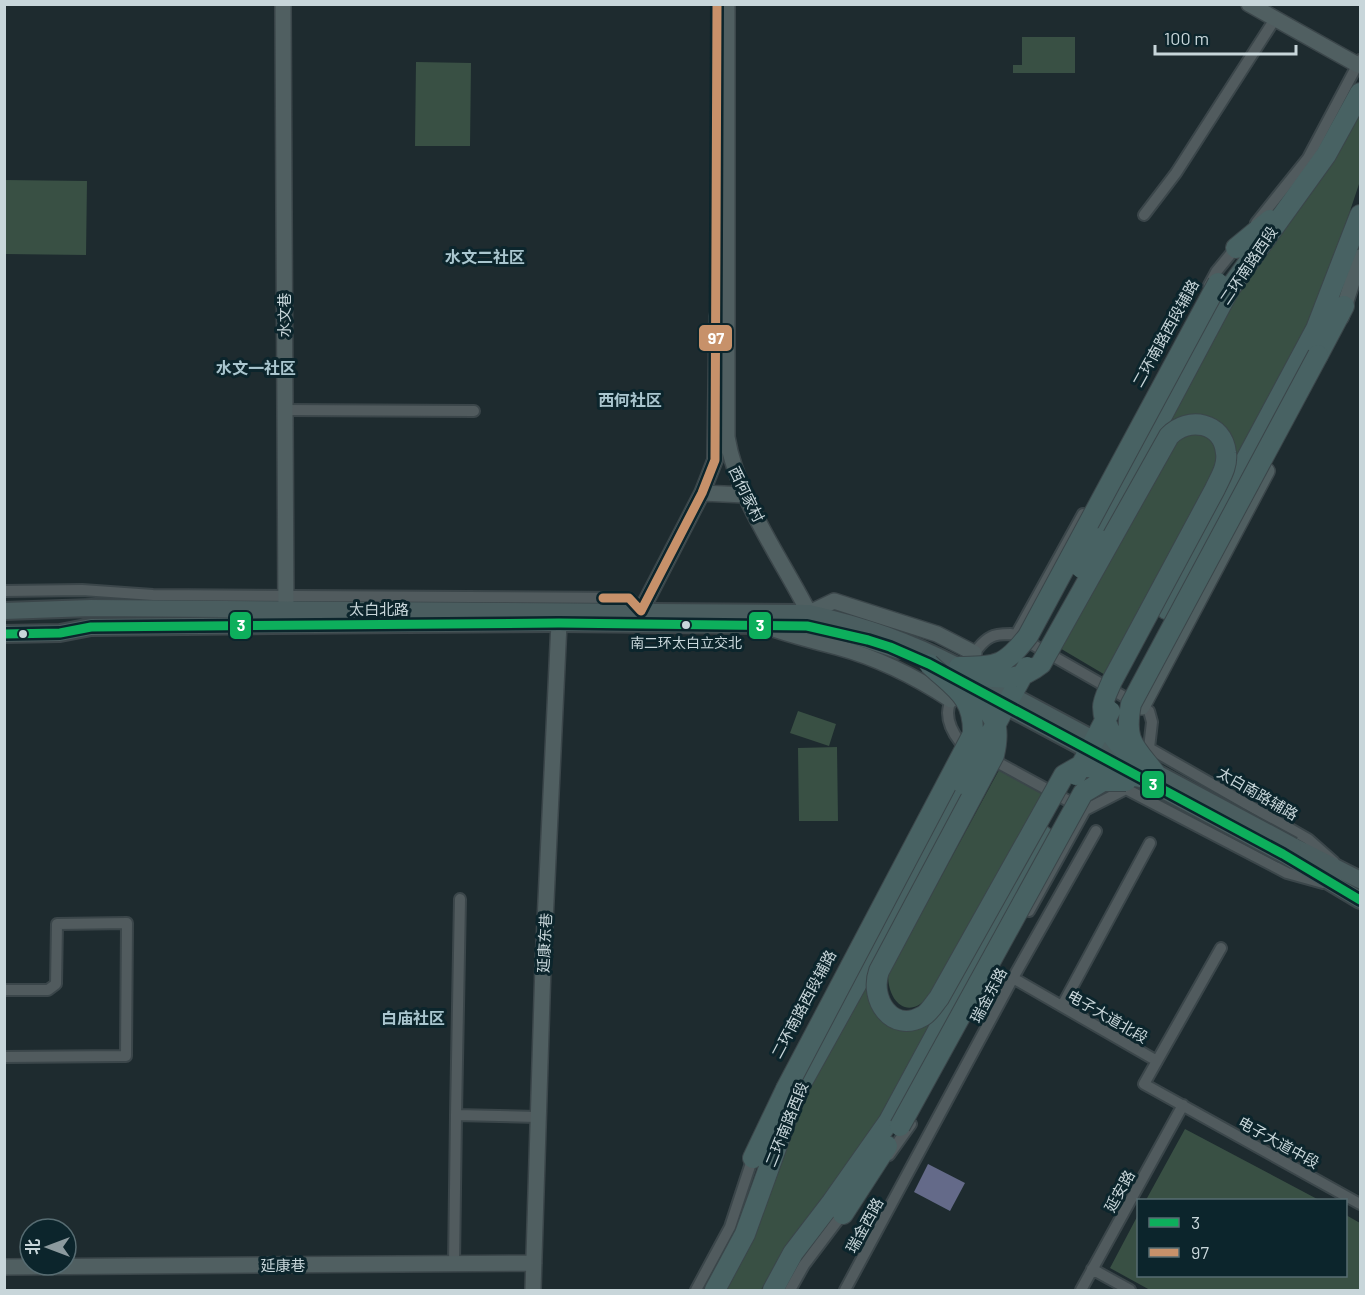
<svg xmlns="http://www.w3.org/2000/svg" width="1365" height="1295" viewBox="0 0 1365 1295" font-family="Barlow,'Noto Sans SC',sans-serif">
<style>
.grass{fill:#395044}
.water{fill:#646a89}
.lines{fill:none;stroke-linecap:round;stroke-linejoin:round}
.street-casing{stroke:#3b464a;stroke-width:14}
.secondary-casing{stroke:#3b464a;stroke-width:18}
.primary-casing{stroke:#3b464a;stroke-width:20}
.highway-casing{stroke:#3b464a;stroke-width:22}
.street{stroke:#515b5e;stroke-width:10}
.secondary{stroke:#505f61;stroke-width:15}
.primary{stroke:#4a5d5f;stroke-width:16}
.highway{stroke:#486263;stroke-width:20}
.primary-bridge-casing{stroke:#3b464a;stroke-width:20;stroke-linecap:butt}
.highway-bridge-casing{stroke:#3b464a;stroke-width:22;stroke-linecap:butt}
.primary-bridge{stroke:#4a5d5f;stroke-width:16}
.highway-bridge{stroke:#486263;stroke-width:20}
.bus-1-casing{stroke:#0c252c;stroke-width:14}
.bus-2-casing{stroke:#0c252c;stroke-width:14}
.bus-1{stroke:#0daf5c;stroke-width:9}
.bus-2{stroke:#c7916a;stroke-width:9}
.bus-dot{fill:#c8d6da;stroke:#0c252c;stroke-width:2}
.labels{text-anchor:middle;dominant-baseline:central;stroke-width:6;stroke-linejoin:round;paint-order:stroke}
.bus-label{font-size:14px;fill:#c8d6da;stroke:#0c252c}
.street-label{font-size:15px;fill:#c8d6da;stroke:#0c252c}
.neighbourhood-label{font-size:16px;font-weight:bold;fill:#aac6cf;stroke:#0c252c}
.line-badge{stroke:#0c252c;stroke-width:2}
.badge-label{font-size:16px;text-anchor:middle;font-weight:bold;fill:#fff}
</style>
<rect width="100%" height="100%" fill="#1e2b2f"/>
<path class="grass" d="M1022,37h53v36h-62v-8h9z
M416,62l55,1 -1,83h-55z
M1360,111v70l-12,36 -41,110 -75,137 -4,-27 -62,-11 70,-128 88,-123z
M5,180l82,1 -1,74 -81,-1z
M1195,429l22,14 1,26 -111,207 -49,-29 116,-209z
M798,711l38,13 -7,22 -39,-13z
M837,747l1,74h-39l-1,-73z
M999,770l43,23 -113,203c-21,25 -41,6 -41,-21z
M867,982l7,27 61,7 -68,123 -80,105 -26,46h-38l35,-64 46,-131z
M1185,1129l134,71h-173z
M1138,1215v61h208v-61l14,8v67h-210l-40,-22z"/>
<path class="water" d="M928,1164l37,19 -15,28 -36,-19z"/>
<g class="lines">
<g class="street-casing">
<path id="street" d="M1144,215l32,-42 99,-154
M1256,223l52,-65 52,-98
M1209,285l7,-13 22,-27
M284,410l190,1
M4,591l78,-1 71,5 476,3 12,13
M1010,634l6,1 133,76 3,11 -3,26 -23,41 -41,21 -125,-68c-7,-9 -12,-18 -12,-29 1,-19 26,-68 43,-76 5,-3 13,-3 19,-3z
M1016,635l67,-121
M1149,748l159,91 26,23
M1126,789l161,84 36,10
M460,899l-4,216 82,2
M1029,911l56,-101
M1013,978l144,83 -13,23 216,120
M4,990h44l8,-6 1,-60 70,-1 -1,133 -122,1
M1062,1006l88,-163
M1157,1061l64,-113
M889,1155l22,-31
M454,1264l2,-149
M1092,1269l38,21
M696,1290l34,-63 24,-73
M790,1290l14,-25 40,-53
M845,1290l168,-312 83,-147
M1081,1290l102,-185"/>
</g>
<g class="secondary-casing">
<path id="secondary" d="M283,4l3,615
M727,4v433c10,61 54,121 82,176l25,-12 103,33 37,19
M1249,4l109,61
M1341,317l19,-60
M702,493l43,2
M641,611l61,-118 13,-33 2,-144
M770,628c24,8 43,13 67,19 41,11 79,30 114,53
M1142,707l125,-236
M4,1267l530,-4
M533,1290l10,-325 16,-342"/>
</g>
<g class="primary-casing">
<path id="primary" d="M4,611l87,-3 718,5c57,13 99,28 150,54
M4,634l56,-1 31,-6 182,-2 286,-2 203,2 45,1 41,8 49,16
M1293,846l67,34
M1283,854l77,46"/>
</g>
<g class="highway-casing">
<path id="highway" d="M1236,248l34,-28
M1318,355l26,-49
M1097,538l133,-250 96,-133 34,-62
M1166,609l150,-280 44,-114
M753,1158l33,-69
M843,1214l44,-68
M715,1290l30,-56 51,-141 90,-162 77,-147
M773,1290l20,-37 39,-51 57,-81 154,-285"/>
</g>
<use href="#street" class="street"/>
<use href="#secondary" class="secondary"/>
<use href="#primary" class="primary"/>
<use href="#highway" class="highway"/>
<g class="primary-bridge-casing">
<path id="primary-bridge" d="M979,678l314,168
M972,688l311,166"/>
</g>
<g class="highway-bridge-casing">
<path id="highway-bridge" d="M1081,568l16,-30
M959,667c38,-1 45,0 69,-31l190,-353
M973,675c29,3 44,8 68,-11l128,-228c19,-20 54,-14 57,17 2,13 -6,25 -11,36l-103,192c-3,8 -9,18 -9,26 0,21 17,39 30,53
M966,685c22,27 37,31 28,70l-115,216c-10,28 13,63 44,45 6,-3 11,-12 16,-18l125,-223 14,-8h10l52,10
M1155,773c-22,-28 -31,-32 -24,-69l187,-349
M1076,775l34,-64
M963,784l64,-117
M786,1089l187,-355c1,-38 -19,-46 -44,-70
M900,1126l183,-333 20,-12h23"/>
</g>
<use href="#primary-bridge" class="primary-bridge"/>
<use href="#highway-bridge" class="highway-bridge"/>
<g class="bus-1-casing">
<path id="bus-1" d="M4,634l56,-1 31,-6 468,-4 248,3 61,14 22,7 39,17 354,190 77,46"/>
</g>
<g class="bus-2-casing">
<path id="bus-2" d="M603,598h26l12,13 61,-118 13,-33 2,-456"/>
</g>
<use href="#bus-1" class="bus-1"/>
<use href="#bus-2" class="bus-2"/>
</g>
<g class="bus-dot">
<circle cx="686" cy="625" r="5"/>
<circle cx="23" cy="634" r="5"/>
</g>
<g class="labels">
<g class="bus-label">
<text x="686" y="642">南二环太白立交北</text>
</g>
<g class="street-label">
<text transform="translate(1248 265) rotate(-56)">二环南路西段</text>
<text transform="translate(284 315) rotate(-90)">水文巷</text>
<text transform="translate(1165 333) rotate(-61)">二环南路西段辅路</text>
<text transform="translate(747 494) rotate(64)">西何家村</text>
<text x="379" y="609">太白北路</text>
<text transform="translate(1258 793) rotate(30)">太白南路辅路</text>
<text transform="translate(544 943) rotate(-87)">延康东巷</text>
<text transform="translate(988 995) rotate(-62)">瑞金东路</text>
<text transform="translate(803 1004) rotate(-62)">二环南路西段辅路</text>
<text transform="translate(1108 1016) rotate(30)">电子大道北段</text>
<text transform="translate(786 1124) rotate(-68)">二环南路西段</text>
<text transform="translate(1279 1142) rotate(29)">电子大道中段</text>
<text transform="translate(1119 1191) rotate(-61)">延安路</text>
<text transform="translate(864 1225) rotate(-61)">瑞金西路</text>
<text x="283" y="1265">延康巷</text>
</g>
<g class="neighbourhood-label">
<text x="485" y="256">水文二社区</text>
<text x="256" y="367">水文一社区</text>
<text x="630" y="399">西何社区</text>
<text x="413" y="1017">白庙社区</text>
</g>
</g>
<g class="line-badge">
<rect x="698" y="324" width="35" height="28" rx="6" fill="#c7916a"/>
<rect x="748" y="611" width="24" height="29" rx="6" fill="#0daf5c"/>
<rect x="229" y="611" width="23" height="29" rx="6" fill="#0daf5c"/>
<rect x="1141" y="770" width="24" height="29" rx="6" fill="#0daf5c"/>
</g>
<g class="badge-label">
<text x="716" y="344">97</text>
<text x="760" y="631">3</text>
<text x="241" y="631">3</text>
<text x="1153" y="790">3</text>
</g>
<rect width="1365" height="1295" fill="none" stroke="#c8d6da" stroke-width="12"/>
<rect x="1137" y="1199" width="210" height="78" fill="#0c252c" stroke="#576c72" stroke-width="1.5"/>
<rect x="1149" y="1218" width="30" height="9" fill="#0daf5c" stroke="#576c72" stroke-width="1.5"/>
<text x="1191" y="1229" font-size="18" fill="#c8d6da">3</text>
<rect x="1149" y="1248" width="30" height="9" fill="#c7916a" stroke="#576c72" stroke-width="1.5"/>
<text x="1191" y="1259" font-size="18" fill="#c8d6da">97</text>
<g transform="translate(48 1247) rotate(270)"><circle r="28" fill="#0c252c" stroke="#576c72" stroke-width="1.5"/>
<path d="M0-4.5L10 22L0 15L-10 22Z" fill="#8c9a9e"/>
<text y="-9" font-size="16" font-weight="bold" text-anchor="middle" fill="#c8d6da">北</text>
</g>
<path d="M1155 45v9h141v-9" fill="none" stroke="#c8d6da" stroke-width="3"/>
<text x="1164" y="45" font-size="18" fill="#c8d6da" stroke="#0c252c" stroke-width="4.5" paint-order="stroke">100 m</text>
</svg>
